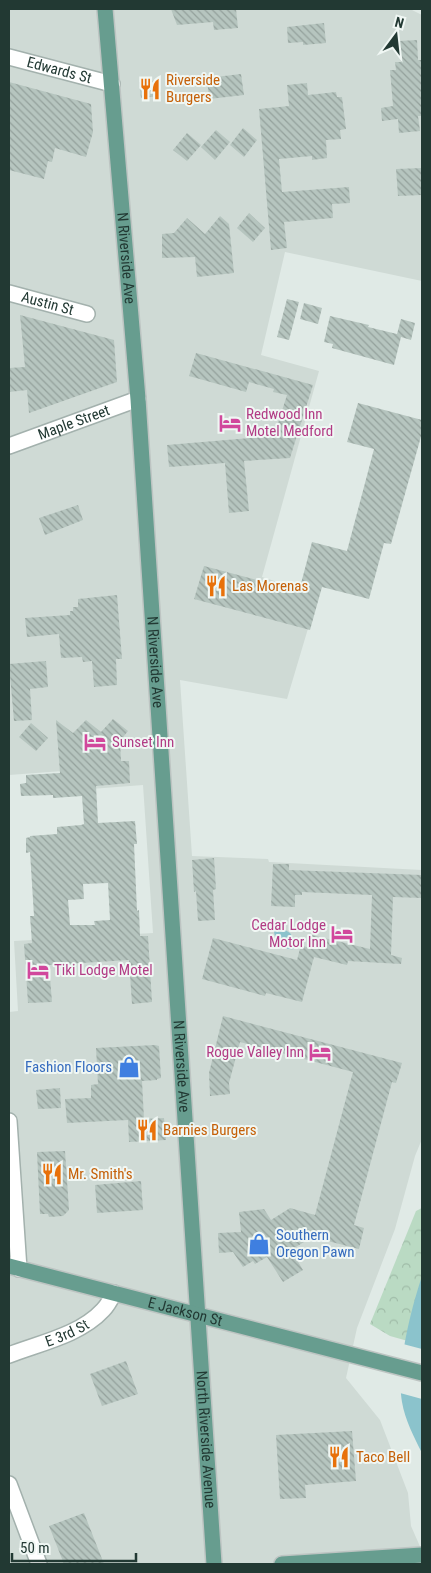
<svg xmlns="http://www.w3.org/2000/svg" width="431" height="1573" viewBox="0 0 431 1573" font-family="'Roboto Condensed',sans-serif">
<style>
.built{fill:#cfdad5}
.forest{fill:url(#forest-crowns)}
.water{fill:#8bc3cc}
.pier{fill:#e0eae6}
.building{fill:url(#building-back-hatch);fill-rule:evenodd}
.lines{fill:none;stroke-linecap:round;stroke-linejoin:round}
.minor-casing{stroke:#a3b1ad;stroke-width:18}
.major-casing{stroke:#bdc4c2;stroke-width:18}
.minor{stroke:#fff;stroke-width:15}
.major{stroke:#679d8f;stroke-width:15}
.labels{text-anchor:middle;dominant-baseline:central;stroke-width:4;stroke-linejoin:round;paint-order:stroke}
.street-label{font-size:15px;fill:#223933;stroke:#f0f7f4}
.food-label{font-size:15px;fill:#c56008;stroke:#f0f7f4;text-anchor:start}
.hotel-label{font-size:15px;fill:#b23c85;stroke:#f0f7f4;text-anchor:start}
.shop-label{font-size:15px;fill:#366cbe;stroke:#f0f7f4;text-anchor:end}
</style>
<defs>
<pattern id="forest-crowns" width="20" height="18" patternUnits="userSpaceOnUse" patternTransform="scale(1.25)"><rect width="20" height="18" fill="#badac3"/><path d="M2 6a3 3 0 1 1 6 0M12 15a3 3 0 1 1 6 0" fill="none" stroke="#a0bca8"/></pattern>
<pattern id="building-back-hatch" width="6" height="6" patternUnits="userSpaceOnUse" patternTransform="scale(1.25)"><rect width="6" height="6" fill="#b6c5bf"/><path d="M-1 5l2 2M0 0l6 6M5-1l2 2" fill="none" stroke="#94a19c"/></pattern>
</defs>
<rect width="100%" height="100%" fill="#e0eae6"/>
<path class="built" d="M9,9h376l1,1h26l10,5v266l-137,-29 -24,103 58,16 -57,206 56,18 -31,104 -107,-19 12,176 76,3 1,3 153,8v269l-7,17 -20,73 -38,99 -11,50 34,42 28,73 3,33 11,25v13h-413v-552l9,-1 -4,-70 139,-8 -10,-148 -65,5 -2,-20 -67,5z"/>
<path class="forest" d="M422,1208v137l-32,-9 -20,-12 46,-113z"/>
<path class="water" d="M279,926l11,7 7,10 -3,6c-11,2 -20,-9 -20,-19z
M422,1276v177c-8,-16 -17,-33 -20,-51 -6,-34 9,-93 20,-126z"/>
<path class="pier" d="M403,1344l19,5v50l-22,-6v-22z"/>
<path class="building" d="M171,9h65l2,19 -24,2 -1,-8 -36,3z
M324,23l2,20 -23,2v-3l-15,1 -1,-16z
M417,40l1,20h4v56h-4l2,15 -21,2 -1,-14 -16,2 -1,-13 12,-2 -3,-36h6l-1,-8h6l-2,-21z
M241,74l3,21 -35,4 -2,-21z
M159,80l2,16 -20,2 -2,-16z
M9,82l82,22 2,28 -7,25 -31,-9 -3,14 -4,-1 -4,18 -35,-9z
M307,83l1,12 28,-3 1,5h5l4,32 -6,1 1,9 -15,1 1,18 -15,2v-4l-33,3 3,33 67,-5 1,16 -18,1 1,14 -49,4 3,26 -16,2 -12,-141 30,-3 -2,-21z
M243,128l14,12 -13,17 -14,-12z
M216,130l14,12 -15,18 -14,-13z
M187,133l14,12 -14,16 -14,-11z
M422,168v27l-24,1 -2,-27z
M249,213l16,15 -12,14 -16,-14z
M220,216l9,8 5,49 -37,4 -2,-20 -33,1v-24l12,-1 13,-15 18,16z
M287,299l12,3 -10,38 -12,-3z
M304,303l18,5 -4,16 -18,-5z
M20,315l94,25 3,42 -88,31 -2,-23 -18,2v-24l16,-1z
M330,316l39,9 -1,2 29,7 4,-15 14,4 -4,17 -10,-3 -7,28 -62,-17 1,-4 -9,-2z
M196,353l117,32 -23,73 -46,3 5,50 -20,2 -4,-50 -56,4 -2,-22 107,-9 13,-41 -14,-3 1,-3 -25,-7 -3,10 -57,-16z
M358,403l64,17v13l-31,111 -7,-1 -15,56 -47,-12 -12,43 -116,-31 10,-33 95,25 13,-49 35,9 27,-102 -27,-7z
M78,505l5,15 -38,15 -6,-17z
M117,595l5,64h-6l1,26 -23,2 -2,-26 -9,1 -1,-5 -21,1 -2,-24 -32,3 -2,-19 45,-3v-4h3v-4h5v-8z
M46,661l2,26 -18,2 2,31 -18,1 -5,-57z
M113,719l15,12 -8,10 1,20h8l1,22 -34,3 2,37 37,-2 2,23h-3l3,67 2,-1 1,26h8l4,66 -20,2 -3,-44 -80,5 3,37 -24,1 -4,-59 8,-1 -2,-27h4l-4,-64 -4,1v-15l4,-1v-1l27,-2v-7l24,-2 3,-1 -2,-28 -29,2v-3l-32,1 -1,-12 6,-1v-8l34,-2 -4,-53 17,13 13,-13 15,12zM108,883l2,37 -16,1 1,4h-25l-2,-25 16,-1 -1,-15z
M31,723l17,15 -12,13 -17,-14z
M214,858l2,31 -3,1 2,30 -17,1 -2,-30 -2,1 -2,-32z
M273,864h16v6l133,5v23l-29,-1 -2,58 11,3 -1,6 -53,-3 -1,4 -33,-8 -12,45 -36,-9 -1,3 -63,-17 11,-41 84,22 4,-15 8,3 3,-13 58,14 2,-54 -70,-3v3h-7v12l-24,-1z
M223,1016l179,47 -6,20 -4,-1 -38,143 10,3 -5,21 -47,-12 -21,13 12,20 -20,12 -16,-25 -12,7 -2,-3 -10,6 -10,-15 -14,1 -1,-20 23,-1 -2,-20 25,-3 7,11 19,-12 25,7 38,-143 -113,-30 -11,41 1,11 -20,2 -1,-23z
M155,1045l4,1 2,32 -4,1v1l-15,1 2,38 20,-1 2,22 -37,2 -1,-22 -61,3 -2,-24 26,-1v-13l7,-1 -2,-36z
M60,1088l1,20 -23,1 -2,-19z
M65,1151l4,59 -6,6 -14,1 -1,-3h-8l-3,-62z
M141,1181l2,29 -46,3 -2,-28z
M126,1361l12,33 -36,12 -12,-32z
M352,1431l4,50 -51,4 1,13 -26,1 -4,-64z
M84,1513l20,51h-40l-15,-38z"/>
<g class="lines">
<g class="minor-casing">
<g id="minor">
<path id="s1" d="M9,57l103,27"/>
<path id="s2" d="M9,293l78,21"/>
<path id="s3" d="M9,446l129,-47"/>
<path d="M9,1121l10,148"/>
<path id="s4" d="M9,1355c31,-12 71,-20 94,-45 5,-5 8,-11 11,-17"/>
<path d="M9,1484l30,80"/>
</g>
</g>
<g class="major-casing">
<g id="major">
<path id="s5" d="M105,9l33,390 76,1165"/>
<path id="s6" d="M9,1266l413,107"/>
<path d="M282,1564l140,-9"/>
</g>
</g>
<use href="#minor" class="minor"/>
<use href="#major" class="major"/>
</g>
<defs>
<g id="restaurant-bare" transform="scale(1.725)"><path d="M-5-6h1v4h1v-4h1v4h1v-4h1v5L-1.5 .5V6h-2V.5L-5-1ZM5-6V6H3V1.5H1.5Q1.5-4 5-6Z" fill="#e8710a" stroke="#f0f7f4" stroke-width="2.5" paint-order="stroke"/></g>
<g id="hotel-bare" transform="scale(1.725)"><path d="M-6-4.5h1.5V1H6V5H4.5V3h-9V5H-6ZM-4 0a1.8 1.8 0 1 1 3.6 0ZM.5 0V-2.5h3Q6-2.5 6 0Z" fill="#d1479c" stroke="#f0f7f4" stroke-width="2.5" paint-order="stroke"/></g>
<g id="shop-bare" transform="scale(1.725)"><path d="M-5-2.5h2.3a2.7 3.5 0 0 1 5.4 0H5L5.5 6h-11ZM-1.5-2.5h3a1.5 2.3 0 0 0-3 0Z" fill="#3f7fe0" stroke="#f0f7f4" stroke-width="2.5" paint-order="stroke"/></g>
</defs>
<g fill-rule="evenodd">
<use href="#restaurant-bare" x="150" y="89"/>
<use href="#hotel-bare" x="230" y="423"/>
<use href="#restaurant-bare" x="216" y="586"/>
<use href="#hotel-bare" x="95" y="742"/>
<use href="#hotel-bare" x="342" y="934"/>
<use href="#hotel-bare" x="38" y="970"/>
<use href="#hotel-bare" x="320" y="1052"/>
<use href="#shop-bare" x="129" y="1067"/>
<use href="#restaurant-bare" x="147" y="1130"/>
<use href="#restaurant-bare" x="52" y="1174"/>
<use href="#shop-bare" x="259" y="1244"/>
<use href="#restaurant-bare" x="339" y="1457"/>
</g>
<g class="labels">
<g class="street-label">
<text stroke="none"><textPath href="#s1" startOffset="52">Edwards St</textPath></text>
<text stroke="none"><textPath href="#s5" startOffset="250">N Riverside Ave</textPath></text>
<text stroke="none"><textPath href="#s2" startOffset="40">Austin St</textPath></text>
<text stroke="none"><textPath href="#s3" startOffset="69">Maple Street</textPath></text>
<text stroke="none"><textPath href="#s5" startOffset="655">N Riverside Ave</textPath></text>
<text stroke="none"><textPath href="#s5" startOffset="1060">N Riverside Ave</textPath></text>
<text stroke="none"><textPath href="#s6" startOffset="182">E Jackson St</textPath></text>
<text stroke="none"><textPath href="#s4" startOffset="62">E 3rd St</textPath></text>
<text stroke="none"><textPath href="#s5" startOffset="1434">North Riverside Avenue</textPath></text>
</g>
<g class="food-label">
<text x="166" y="80">Riverside<tspan x="166" dy="17">Burgers</tspan></text>
<text x="232" y="586">Las Morenas</text>
<text x="163" y="1130">Barnies Burgers</text>
<text x="68" y="1174">Mr. Smith's</text>
<text x="356" y="1457">Taco Bell</text>
</g>
<g class="hotel-label">
<text x="246" y="414">Redwood Inn<tspan x="246" dy="17">Motel Medford</tspan></text>
<text x="112" y="742">Sunset Inn</text>
<text x="326" y="925" text-anchor="end">Cedar Lodge<tspan x="326" dy="17">Motor Inn</tspan></text>
<text x="54" y="970">Tiki Lodge Motel</text>
<text x="304" y="1052" text-anchor="end">Rogue Valley Inn</text>
</g>
<g class="shop-label">
<text x="112" y="1067">Fashion Floors</text>
<text x="276" y="1235" text-anchor="start">Southern<tspan x="276" dy="17">Oregon Pawn</tspan></text>
</g>
</g>
<rect width="431" height="1573" fill="none" stroke="#223933" stroke-width="20"/>
<g transform="translate(396 35) rotate(15)" stroke="#f0f7f4" stroke-width="4" paint-order="stroke">
<path d="M0-4L9 19L0 12L-9 19Z" fill="#223933"/>
<text y="-8" font-size="14" font-weight="bold" text-anchor="middle" fill="#223933">N</text>
</g>
<path d="M12 1553v8h124v-8" fill="none" stroke="#223933" stroke-width="2.5"/>
<text x="20" y="1553" font-size="15" fill="#223933" stroke="#f0f7f4" stroke-width="4" paint-order="stroke">50 m</text>
</svg>
